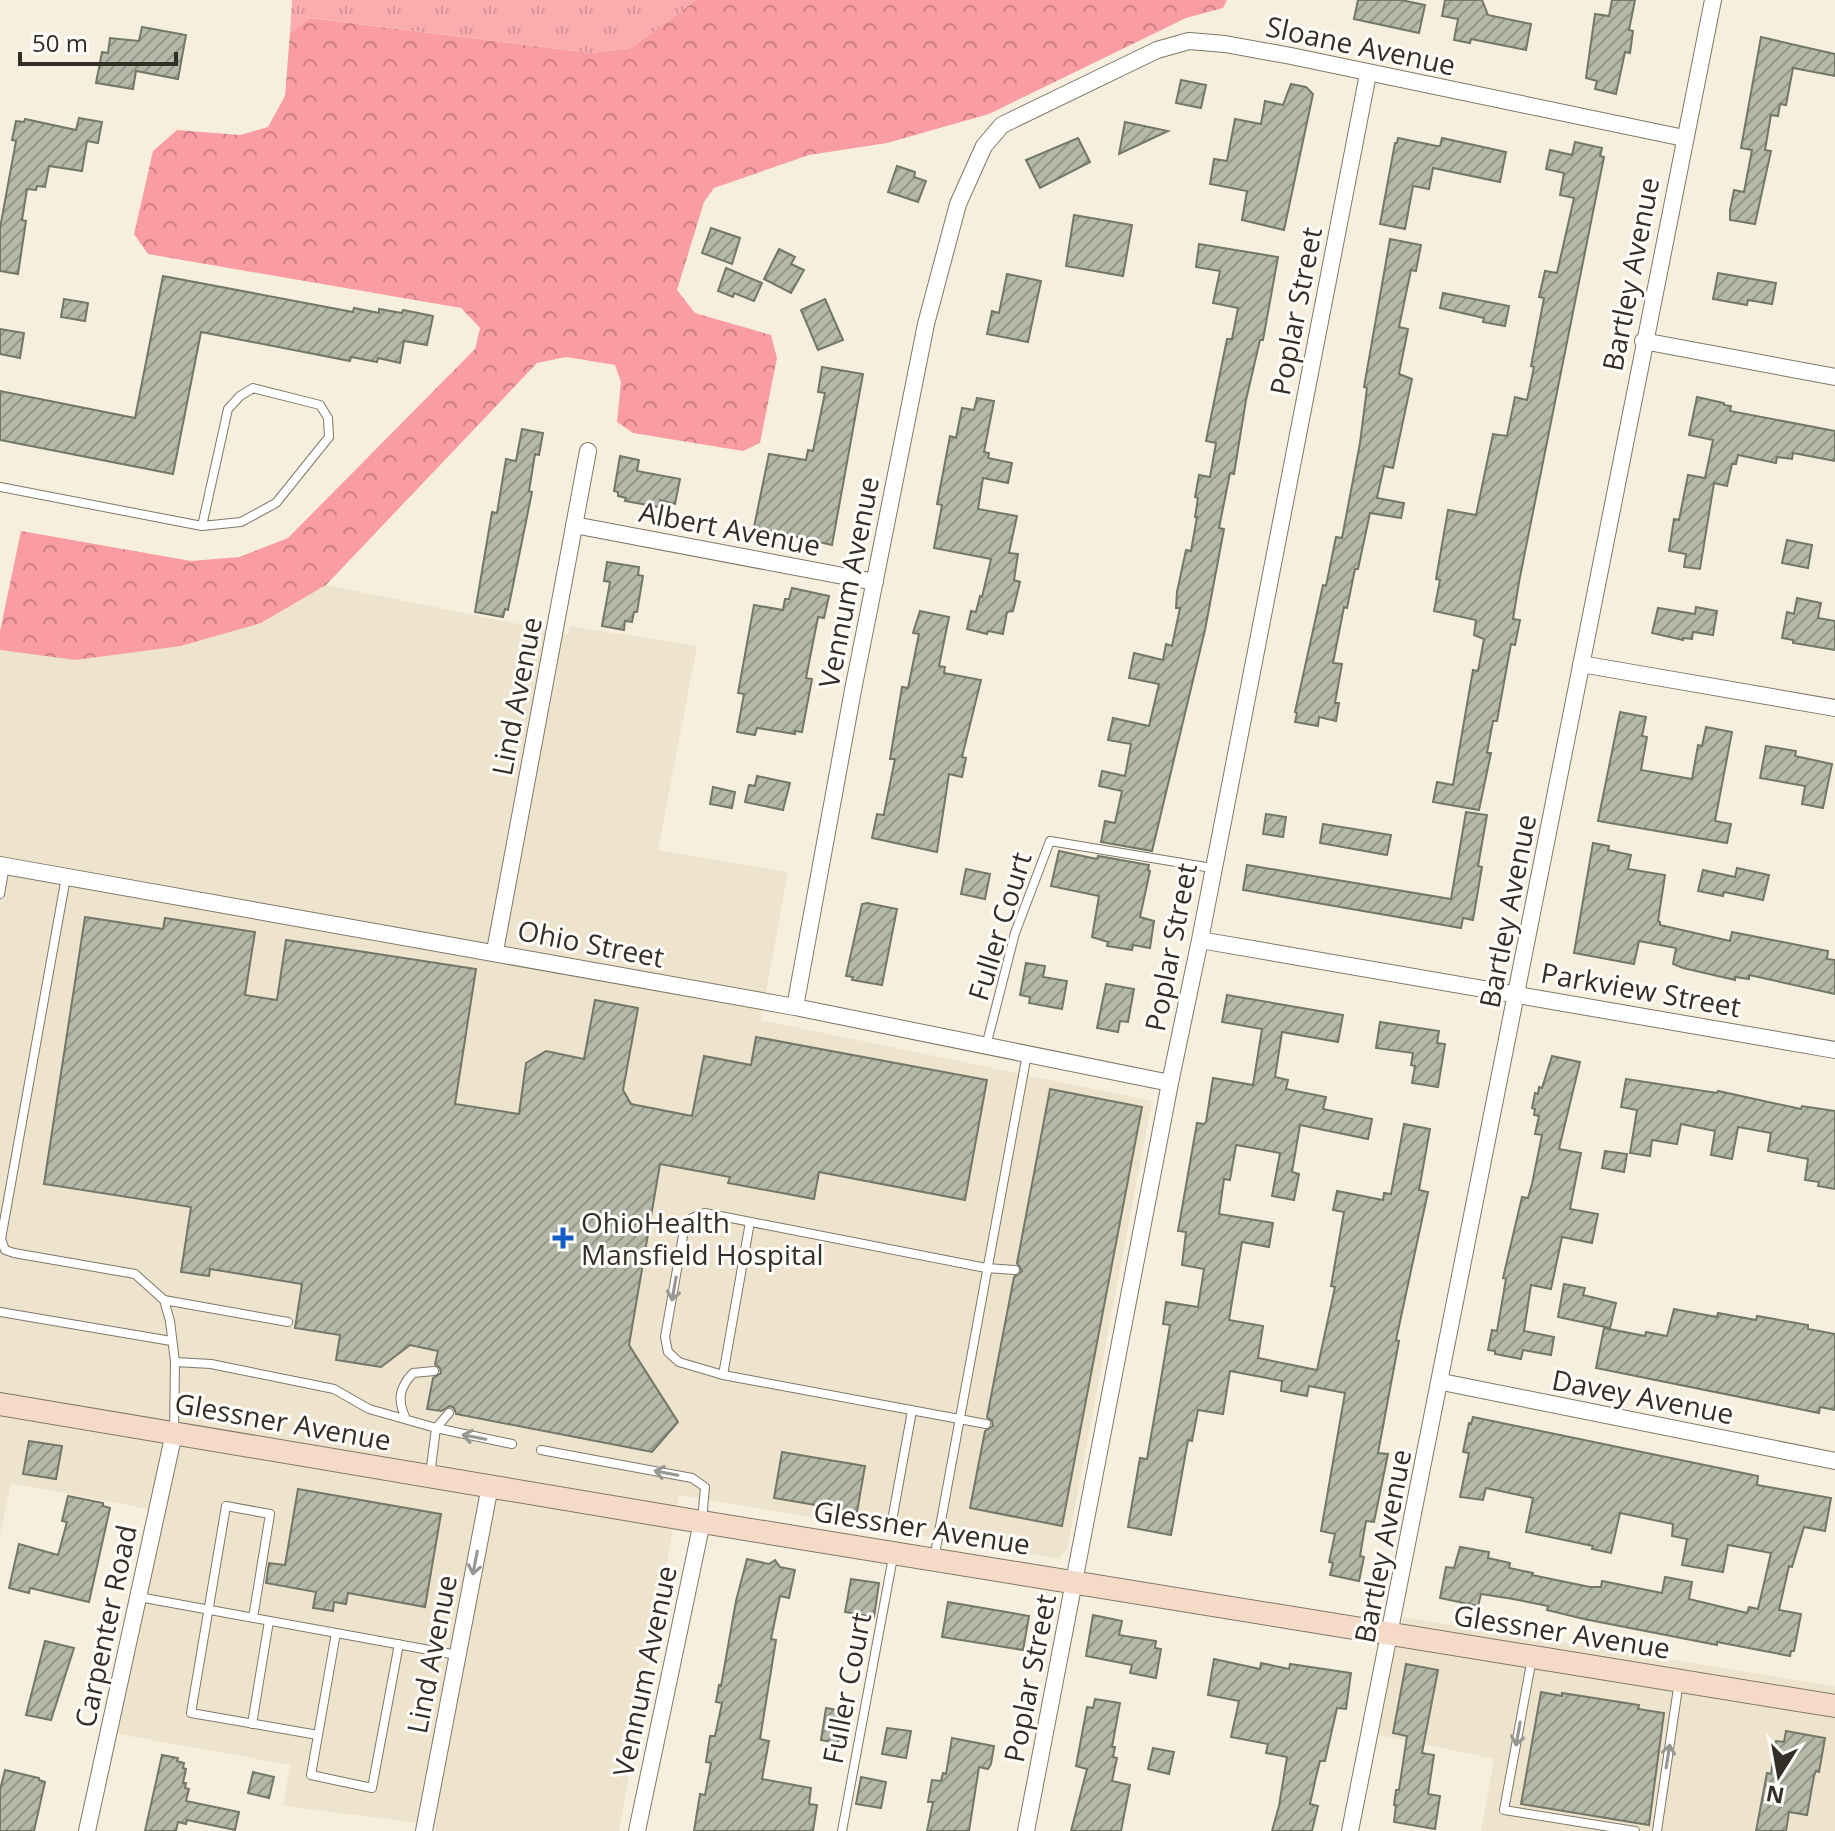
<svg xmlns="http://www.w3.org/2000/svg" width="1835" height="1831" viewBox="0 0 1835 1831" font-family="'Open Sans',sans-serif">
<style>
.built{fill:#eee3cc}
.forest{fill:url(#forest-crowns)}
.park{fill:url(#park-tufts)}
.building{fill:url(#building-hatch);stroke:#727767;stroke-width:2}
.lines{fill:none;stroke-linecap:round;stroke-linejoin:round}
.lane-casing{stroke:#7f7869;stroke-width:10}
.street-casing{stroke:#7f7869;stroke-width:18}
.secondary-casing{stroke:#7f7869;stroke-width:24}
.lane{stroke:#fff;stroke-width:8}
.street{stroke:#fff;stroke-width:16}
.secondary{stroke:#f6dac8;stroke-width:22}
.oneway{stroke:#989794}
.poi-dot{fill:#155cc7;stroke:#fffdfa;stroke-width:3}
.labels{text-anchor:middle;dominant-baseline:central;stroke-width:6;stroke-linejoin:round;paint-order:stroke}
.street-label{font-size:28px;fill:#322f28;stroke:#fffdfa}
.poi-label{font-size:28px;fill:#322f28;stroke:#fffdfa;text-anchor:start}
</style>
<defs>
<pattern id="forest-crowns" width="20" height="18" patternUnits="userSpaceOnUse" patternTransform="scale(2)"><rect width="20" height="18" fill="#f99da2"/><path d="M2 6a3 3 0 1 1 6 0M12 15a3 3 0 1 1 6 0" fill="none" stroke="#ca8084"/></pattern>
<pattern id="park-tufts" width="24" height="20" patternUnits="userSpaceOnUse" patternTransform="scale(2)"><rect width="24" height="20" fill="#fbacaf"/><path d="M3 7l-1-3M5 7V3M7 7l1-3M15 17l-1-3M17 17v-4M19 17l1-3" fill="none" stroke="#d89497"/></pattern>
<pattern id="building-hatch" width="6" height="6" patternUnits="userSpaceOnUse" patternTransform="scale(2)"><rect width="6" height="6" fill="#b4b9a8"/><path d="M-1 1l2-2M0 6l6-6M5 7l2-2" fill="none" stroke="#939789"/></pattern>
</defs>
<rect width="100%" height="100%" fill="#f7efde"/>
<path class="built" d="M326,585l242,49 2,-8 127,20 -39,204 130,22 -27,148 391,81 -85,448 -8,10 -380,-64 -60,336h-184l1,-6 -153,-19 7,-41 -183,-33 52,-221 -148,-28 -11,53v-886l75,10 186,-37z
M1403,1617l432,69v145h-354l13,-72 -119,-25z"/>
<path class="forest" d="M696,0h531l-4,8 -37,10 -197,96 -102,29 -78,12 -95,33 -10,14 -27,88 18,23 76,22 6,23 -17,85 -17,8 -110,-18 -16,-11 4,-40 -6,-17 -49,-8 -29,6 -211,222 -65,38 -80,23 -106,14 -75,-10v-19l21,-100 170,30 48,-4 49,-19 187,-189 5,-21 -19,-20 -313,-54 -14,-20 19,-83 24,-21 63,5 28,-8 17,-31 5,-63 20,-15 281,35 40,-5z"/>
<path class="park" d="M292,0h404l-65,48 -40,5 -280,-35 -21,15z"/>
<path class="building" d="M1358,0h43l24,5 -6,28 -65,-14z
M1445,0h37l6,15 43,9 -5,26 -55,-11 -1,4 -16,-3 4,-21 -16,-3z
M1612,0h23l-6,30 4,1 -3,22 -5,-1 -9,42 -21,-5 2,-8 -11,-3 9,-64 14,2z
M142,27l44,8 -8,44 -42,-8 -3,18 -37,-6 6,-31 6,1 2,-15 29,3z
M1761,37l74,17v22l-42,-8 -7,37 -6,-1 -2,12 -7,-1 -6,35 6,1 -16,73 -25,-4v-10l4,-20 10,2 8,-42 -11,-2z
M1181,80l25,5 -5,23 -25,-5z
M1291,84l15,3 7,7 -29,136 -42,-10 5,-29 -37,-7 4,-25 13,2 8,-42 26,5 4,-23 18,4z
M79,118l23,4 -4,21 -11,-2 -5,30 -33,-5 -4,21 -8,-1 -1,4 -9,-1 -5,31 4,1 -8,53 -18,-3v-43l16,-87 -4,-1 4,-19 8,1 1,-3 51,11z
M1125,122l43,9 -49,23z
M1078,138l12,24 -50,26 -14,-28z
M1398,138l39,8h3l2,-8 64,14 -6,30 -67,-14 -4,21 -16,-3 -8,43 -25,-5 15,-81h2z
M1575,142l27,6 -2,8 4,1 -85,425 -6,37 7,1 -5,25 -4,-1 -14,77h-4l-6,32h4l-12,57 -46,-8 4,-20 16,3 20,-115 5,1 6,-32 -10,-4 2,-15 -42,-9 6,-31 -4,-1 12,-69 28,5 17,-81 14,2 8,-39 12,3 7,-33 -3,-1 13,-68 -5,-1 6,-26 12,2 17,-75 -14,-3 4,-22 -18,-4 4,-19 22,5z
M897,166l18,6 -1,5 12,4 -8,21 -30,-10z
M1074,215l58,10 -9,51 -57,-10z
M711,228l29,10 -8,26 -30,-11z
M1390,239l31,6 -5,26 -5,-1 -12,57 9,2 -9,45 13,5 -19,89 -9,-2 -7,32 27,5 -3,15 -31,-5 -12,56h-3l-8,39 -3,-1 -11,56 9,1 -7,39h4l-3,18 -17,-4 -1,9 -23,-4 2,-9 -2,-1 28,-127 3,1 10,-49 6,1 18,-95 7,-55 -3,-1z
M1199,244l79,13 -15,83h-3l-14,60 -12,74 -4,-1 -11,55 5,1 -19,101 -53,221 -51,-9 4,-21 10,2 7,-32 -23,-5 3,-15 23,5 6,-32 -23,-4 5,-22 36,8 10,-42 -30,-6 5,-25 29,7 3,-16 6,2 8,-38h-4l1,-16 9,-42 5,1 6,-34h-2l3,-19 -3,-1 4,-22 11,2 6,-34 -10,-2 21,-102h5l6,-31 -25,-5 7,-32 -24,-4z
M779,249l16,8 -4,7 13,6 -13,23 -27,-14z
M726,268l36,15 -8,18 -20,-8 -1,4 -15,-6z
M1718,273l58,10 -4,21 -24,-4 -1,5 -34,-6z
M1007,274l34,7 -13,61 -41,-8 5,-23 7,2z
M163,276l190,36 1,-4 25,5v-4l23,4 1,-3 30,6 -6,29 -23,-4 -4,22 -22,-5 -1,4 -26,-5 -1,4 -149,-29 -28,142 -173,-34v-49l135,27z
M1443,293l66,13 -4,20 -22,-4 1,-4 -44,-10z
M64,299l24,4 -3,18 -24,-4z
M825,299l18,41 -25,10 -17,-40z
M0,329l24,4 -4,25 -20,-4z
M822,367l41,7 -31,171 -78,-18 15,-73 37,6 2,-10 5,1 12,-58 -7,-1z
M1697,397l27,6v2l7,1 -1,5 105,20v30l-42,-8 -1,6 -15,-2 -1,6 -38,-8 -2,9h-4l-5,22 -13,-3 -14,86 -16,-2 2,-13 -17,-3 5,-32 5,1 9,-45 17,3 8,-38 -24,-5z
M977,398l17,3 -10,51 5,1 -1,5 24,5 -4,20 -25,-5 -5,31 39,7 -8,37 9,1 -4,26 6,2 -7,29 -6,1 -4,22 -15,-3 -1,3 -20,-5 4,-18 5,1 4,-16 2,1 9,-38 -57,-11 8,-43 -5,-1 13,-68 6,2 6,-30 12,2z
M522,429l21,4 -4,22 -4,-1 -6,37 3,1 -24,118 -3,-1 -2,8 -28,-5 17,-100 5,1 9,-54 10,2z
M620,456l19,4 -2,11 43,8 -5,25 -15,-4 -1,7 -34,-6 1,-3 -8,-2v-4l-4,-1z
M1787,540l25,5 -4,23 -26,-5z
M607,562l32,5 -1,8 5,1 -6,36h-3l-2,10 -7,-1 -1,9 -22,-4 8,-44 -6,-1z
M792,588l37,8 -5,22 -6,-1 -12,61 6,1 -10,53 -7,-1v3l-38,-6 -2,7 -18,-3 7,-38 -6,-1 16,-88 29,5 2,-11h4z
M1797,598l24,5 -3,15 17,3v29l-42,-7v-3l-11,-2 5,-26 7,2z
M1696,607l21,4 -4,24 -20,-3 -1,7 -9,-1v2l-31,-7 6,-25 37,6z
M920,611l29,6 -10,49 6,1 -1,6 37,7 -19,77 4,1 -4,19 -13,-3 -12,78 -65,-14 5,-24 7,1v-2l11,-54h-5l12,-72 6,1 11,-54 -6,-1z
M1620,712l26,5 -4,19 5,1 -6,33 51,9 6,-34 4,1 4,-19 26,5 -17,89 16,3 -4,19 -129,-22z
M1766,746l30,5 -1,5 37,8 -9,44 -21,-4 3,-18 -45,-8z
M757,776l33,7 -7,27 -38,-8 4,-17 6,1z
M713,787l22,5 -3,16 -22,-4z
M1466,812l21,3 -9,51 4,1 -9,53 -10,-2 -2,10 -218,-38 4,-25 204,34z
M1266,814l20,3 -3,20 -20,-3z
M1323,824l68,11 -4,20 -67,-12z
M1593,843l16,3 -1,4 23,5 -3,14 37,6 -7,46 2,1v3l70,16 2,-9 96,19 -1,8 8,1v34l-86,-19v4l-14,-2v3l-52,-12 -10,-4 3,-16 -37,-7 -5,23 -60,-11z
M1059,851l38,8 1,-3 51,9 -1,5 2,1 -10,46 14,4 -4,27 -17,-3 -1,5 -25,-4 1,-4 -16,-5 7,-41 -48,-10z
M1737,868l32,7 -6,25 -39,-8 -1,4 -25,-5 5,-21 32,7z
M966,869l24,5 -5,25 -24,-5z
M867,903l30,6 -15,76 -30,-5 1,-3 -7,-1 16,-72z
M85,917l78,12 2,-11 90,14 -10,63 32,5 9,-60 190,29 -21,135 64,10 7,-51 20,-12 38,8 11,-59 43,8 -15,82 8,14 61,12 12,-60 47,9 5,-28 231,43 -22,120 -146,-28 -5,27 -86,-16 2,-6 -70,-13 -31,181 49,77 -26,30 -196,-38 -2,-6 -4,-2 -9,5 -14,-2 6,-31 8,-5 -1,-5 -5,-4 3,-13 -28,-6 -29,22 -45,-7 4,-25 -45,-7 7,-44 -92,-15 -1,7 -28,-4 10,-65 -147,-23z
M1026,963l19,3 -2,11 24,4 -5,28 -33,-6 1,-6 -10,-2z
M1106,984l28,5 -6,33 -8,-1 -2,11 -21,-4z
M1227,995l116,20 -5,27 -56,-10 -7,45 13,3 -2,9 40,8 -3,12 49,10 -4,20 -68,-14 -8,47 7,2 -5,26 -22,-4 8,-43 -44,-8 -6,35 -6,-1 -5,35 54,9 -4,24 -27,-5 -13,78 34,6 -5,32 59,12 18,-83 -4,-1 13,-74 -11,-2 4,-19 46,9 1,-7 7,1 13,-70 26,5 -11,61 9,2 -32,148 3,1 -21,112 10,1 -14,68 -8,-1 -6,35 4,1 -5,24 -29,-6 3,-12 -4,-1 6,-28 -14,-3 24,-138 -36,-7 -2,10 -26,-5 1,-10 -52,-10 -7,43 -25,-4 -6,31 -4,-1 -17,95 -43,-8 12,-69 7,1 14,-80 9,-54 -7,-1 3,-22 32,5 6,-38 -22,-4 4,-33 -8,-1 19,-108 7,1 2,-2 7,-44 40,7 9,-56 -40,-7z
M1380,1022l59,9 -2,12 8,1 -7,43 -26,-4 3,-17 -4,-1 2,-12 -37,-5z
M1552,1056l28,6 -21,87 22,4 -11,56 28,5 -6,29 -30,-6 -11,52 -20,-4 -7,46 30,6 -3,18 -28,-5 -2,9 -26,-5v-3l-7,-1 4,-20 5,1 9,-52 -3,-1 19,-81 6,1 4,-14 10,-49 -7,-1 4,-18 -5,-1 1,-6 -3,-1 3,-15 3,1 1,-7 3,1z
M1626,1079l91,14 1,-2 83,18 1,-3 33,5v78l-17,-3 1,-4 -14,-2 3,-21 -40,-8 3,-18 -33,-6 -6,32 -21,-4 4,-24 -34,-7 -4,20 -25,-4 -2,16 -20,-3 7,-43 -16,-3z
M1050,1089l92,18 -80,419 -92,-18 15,-77 8,-5 -1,-5 -5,-4 27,-140 8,-6 -5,-8z
M1605,1151l22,3 -3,18 -22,-4z
M1564,1284l21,4 -2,7 33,8 -6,25 -52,-11z
M1674,1309l43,8 1,-4 38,7 1,-4 51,9v4l27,5v76l-15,-3 -1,6 -223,-45 8,-40 41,8 1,-4 21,4z
M1473,1417l285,59 -1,9 74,13 -6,33 -21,-4 -12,40 -3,-1 -10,44 22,4 -7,37h-3l-1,5 -73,-14v3l-133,-26 -37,-9 1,-4 -35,-7 -32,-5 -3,12 -38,-8 6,-31 8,1 6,-21 29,5 -1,6 22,5 -1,5 24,5 -1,2 58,12h11l1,-6 60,12 3,-16 27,5 -3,17 58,14 2,-6 9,2 13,-56 -43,-8 -5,27 -41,-7 5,-26 -15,-3 1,-12 -53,-11 -9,40 -19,-4 1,-3 -67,-14 7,-34 -47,-10 -3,12 -23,-3 9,-44 -6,-1 6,-29 2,1z
M29,1441l33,5 -6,33 -33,-5z
M782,1452l83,14 -8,46 -83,-14z
M298,1489l143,25 -16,93 -77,-14 -2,11 -12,-2 -1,9 -20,-3 3,-16 -50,-9 3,-20 16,2z
M68,1496l35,7v3l7,2 -21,94 -59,-14 -1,5 -20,-5 10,-44 39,11 9,-33 -5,-1z
M747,1559l22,5 6,-4 5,7 15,3 -6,28 -9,-2 -9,43 5,1 -16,99 9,2 -7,38 49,9 -2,16 8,1 -4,26h-119l6,-37 5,1 6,-32 -5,-1 4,-26h5l7,-33 -6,-1 3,-17 2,1 15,-85z
M851,1579l28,4 -5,34 -29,-5z
M948,1602l81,14 -6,34 -81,-13z
M1093,1615l29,6 -3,14 37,6 -1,7 6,1 -5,29 -26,-5 2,-8 -46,-9z
M45,1641l29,7 -23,72 -25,-5z
M1214,1659l46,10 1,-6 28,6 1,-5 61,9 -5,36 -9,-1 -12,53h-5l-4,16 -6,27 8,2 -6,25h-40l7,-25 8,-49 -21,-4 2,-9 -37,-7 8,-36 -31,-6z
M1406,1664l32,6 -16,83 12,2 -6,39 12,2 -5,33 -41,-7 2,-17h-2l2,-15h3l8,-54 -14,-3z
M1541,1692l21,4v-3l77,12 -1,4 26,4 -15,112 -128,-21z
M1095,1699l25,4 -8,44h3l-2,10 4,1 -5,23 18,4 -9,46h-50l16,-62 -11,-3 11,-59 6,1z
M826,1708l18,3 -6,32 -17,-3z
M887,1728l24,3 -5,27 -24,-4z
M1786,1731l39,7 -6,34 -3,-1 -2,5 -7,39 -18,-3 -3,19h-30l11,-58 4,1 5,-33 8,1z
M952,1738l42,8 -3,18 -3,5 -9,-2 -10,64h-42l6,-29h-5l4,-22 9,1 2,-8 3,1z
M1153,1748l21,4 -5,22 -21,-5z
M162,1755l16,3 -1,3 7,2 -1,5 3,1 -3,14h3l-1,5 4,1 -3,12 53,11 -4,18 -48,-10 -1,4 -8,-2 -2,9h-31z
M5,1770l34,8v2l6,2 -11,49h-34v-41z
M253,1772l21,5 -5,21 -21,-5z
M861,1777l25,5 -5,26 -25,-4z"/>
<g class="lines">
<g class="lane-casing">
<path id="lane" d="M0,487l202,39 39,-4 35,-19 53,-66 -1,-19 -8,-13 -67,-17 -13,8 -12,13 -26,117
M66,877l-65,362 4,11 9,3 121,21 29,26 6,21 5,41 -1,70
M0,894l5,-28
M986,1046l29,-113 35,-92 162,27
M164,1300l124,22
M0,1312l171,29
M175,1362l36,2 123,25 35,20 67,19 -6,47
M723,1375l27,-153
M449,1413l-13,15 76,16
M406,1419c-9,-19 -7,-31 7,-46l21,-2
M986,1424l-263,-49 -44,-13 -11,-10 -3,-15 19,-107 8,-12 13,-5 281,55 29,2
M541,1450l151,28 13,9 -3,34
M893,1515l19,-104
M934,1559l93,-505
M139,1597l318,58
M253,1618l17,-104 -44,-8 -35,207 127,22
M336,1633l-25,142 61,13 27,-144
M1532,1658l-28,152 131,21
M252,1724l17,-103
M842,1831l51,-274
M1657,1831l22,-150"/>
</g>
<g class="street-casing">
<path id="street" d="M1643,341l192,36
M574,525l301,57
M1581,664l254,44
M0,865l795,142 375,76
M1200,940l635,110
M495,951l93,-500
M795,1007l58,-317 73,-366 32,-120 26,-58 18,-21 155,-75 32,-9 36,3 66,12 393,82
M1442,1382l393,79
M87,1831l87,-398
M424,1831l66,-345
M637,1831l65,-309
M1026,1831l144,-748 30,-143 168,-866
M1350,1831c125,-610 237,-1222 363,-1831"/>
</g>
<g class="secondary-casing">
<path id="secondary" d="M0,1404l702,118 1133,184"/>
</g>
<use href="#lane" class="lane"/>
<use href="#street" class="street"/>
<use href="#secondary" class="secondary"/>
</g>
<defs><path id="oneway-shaft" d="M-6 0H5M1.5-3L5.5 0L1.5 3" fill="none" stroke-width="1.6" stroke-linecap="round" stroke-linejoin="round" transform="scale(2)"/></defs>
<g class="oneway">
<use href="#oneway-shaft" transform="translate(674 1289) rotate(100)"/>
<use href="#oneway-shaft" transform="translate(474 1437) rotate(-169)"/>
<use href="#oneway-shaft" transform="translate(666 1473) rotate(-169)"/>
<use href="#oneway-shaft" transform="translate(475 1563) rotate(101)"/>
<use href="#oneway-shaft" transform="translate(1518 1734) rotate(100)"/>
<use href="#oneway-shaft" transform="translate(1668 1756) rotate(-81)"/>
</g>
<path class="poi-dot" d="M559 1226h8v8h8v8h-8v8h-8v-8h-8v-8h8z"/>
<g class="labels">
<g class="street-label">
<text transform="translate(1361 45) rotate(12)">Sloane Avenue</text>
<text transform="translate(1630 274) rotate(-79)">Bartley Avenue</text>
<text transform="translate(1295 311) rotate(-79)">Poplar Street</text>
<text transform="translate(730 528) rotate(11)">Albert Avenue</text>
<text transform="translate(848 582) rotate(-79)">Vennum Avenue</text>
<text transform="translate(516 696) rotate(-79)">Lind Avenue</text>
<text transform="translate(1507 911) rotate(-79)">Bartley Avenue</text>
<text transform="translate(999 926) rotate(-73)">Fuller Court</text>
<text transform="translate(591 943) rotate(11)">Ohio Street</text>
<text transform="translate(1170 947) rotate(-79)">Poplar Street</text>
<text transform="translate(1641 989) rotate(10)">Parkview Street</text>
<text transform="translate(1643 1396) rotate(11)">Davey Avenue</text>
<text transform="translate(283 1421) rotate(10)">Glessner Avenue</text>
<text transform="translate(922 1527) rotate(9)">Glessner Avenue</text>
<text transform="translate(1382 1546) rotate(-79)">Bartley Avenue</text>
<text transform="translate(105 1626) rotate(-78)">Carpenter Road</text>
<text transform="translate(1562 1631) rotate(9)">Glessner Avenue</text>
<text transform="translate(431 1654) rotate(-79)">Lind Avenue</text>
<text transform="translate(644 1671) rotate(-78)">Vennum Avenue</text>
<text transform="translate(1029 1678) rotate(-79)">Poplar Street</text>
<text transform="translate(846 1688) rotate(-79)">Fuller Court</text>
</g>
<g class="poi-label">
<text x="581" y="1222">OhioHealth<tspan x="581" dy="32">Mansfield Hospital</tspan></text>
</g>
</g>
<g transform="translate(1779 1775) rotate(191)" stroke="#fffdfa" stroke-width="6" paint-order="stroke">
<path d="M0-6L14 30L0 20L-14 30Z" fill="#322f28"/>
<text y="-12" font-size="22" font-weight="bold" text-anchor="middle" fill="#322f28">N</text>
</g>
<path d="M20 52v12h156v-12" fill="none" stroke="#322f28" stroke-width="4"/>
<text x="32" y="52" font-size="24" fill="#322f28" stroke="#fffdfa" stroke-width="6" paint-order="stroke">50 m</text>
</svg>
